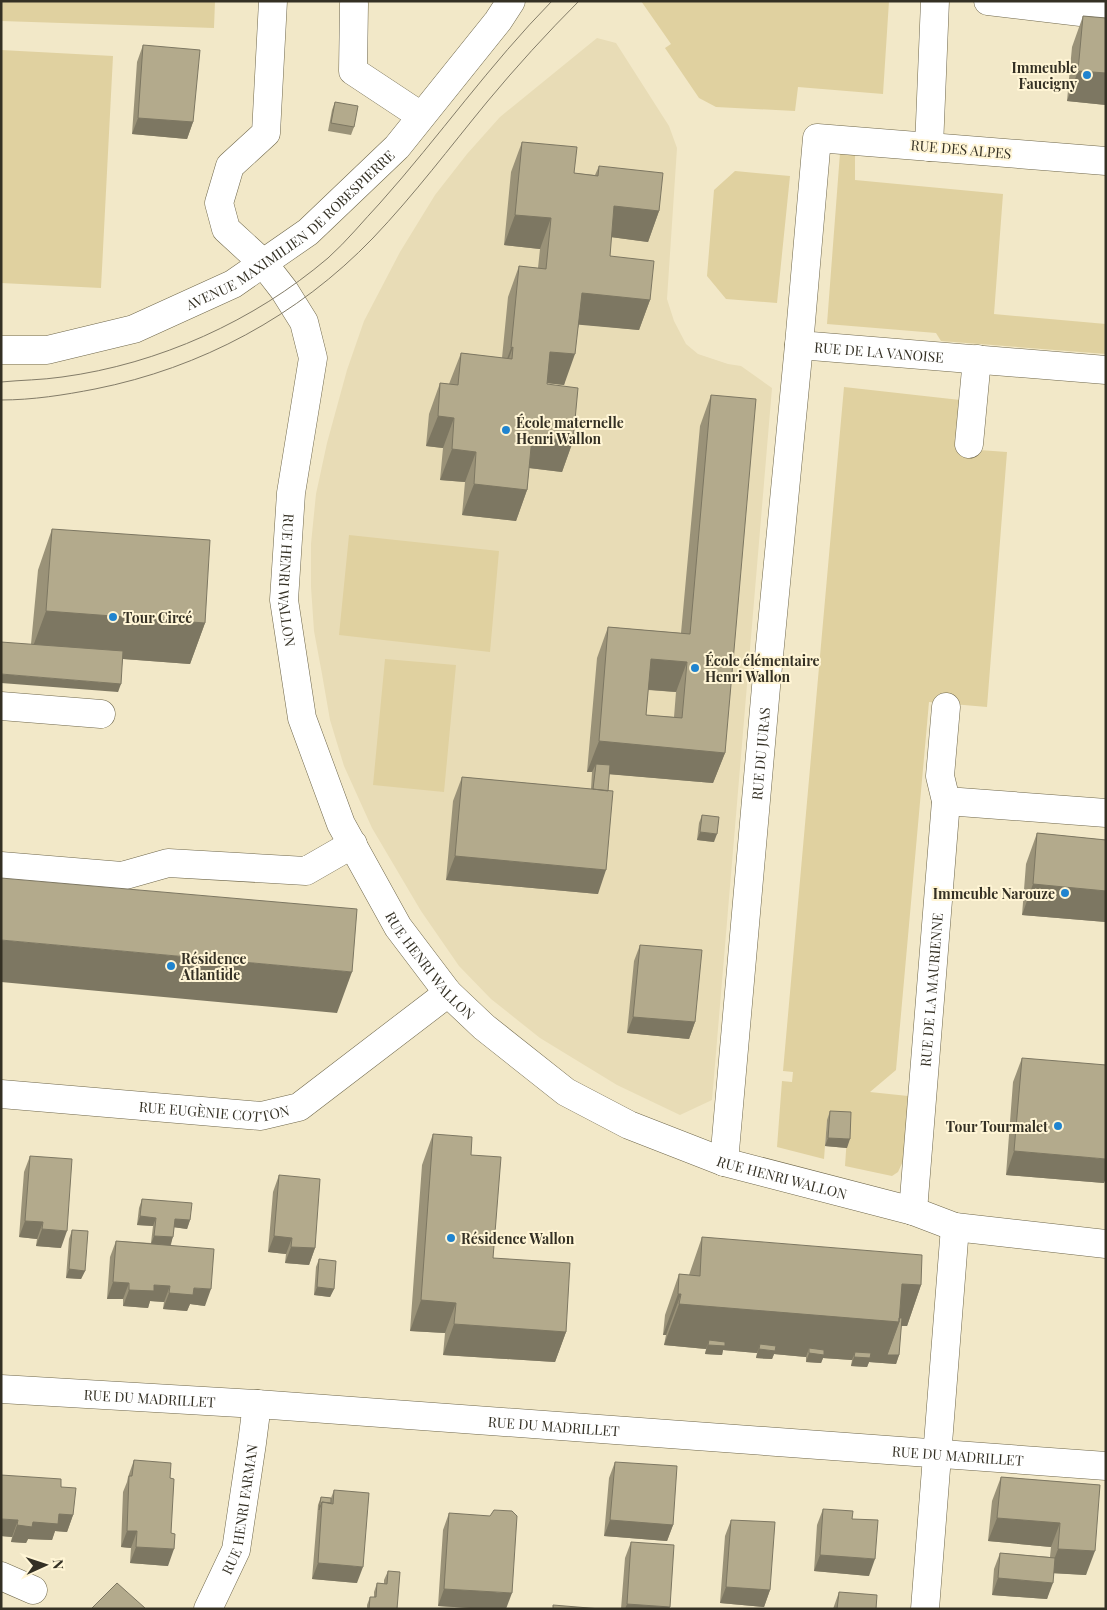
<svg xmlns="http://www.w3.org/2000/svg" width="1107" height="1610" viewBox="0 0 1107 1610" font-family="'Playfair Display',serif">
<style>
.built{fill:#e8dcb6}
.green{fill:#e0d1a0}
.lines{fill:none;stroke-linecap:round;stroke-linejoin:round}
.minor-casing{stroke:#6f674b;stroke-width:29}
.minor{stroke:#fff;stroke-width:28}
.tram{stroke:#837c68;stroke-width:1}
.wall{fill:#9a9278;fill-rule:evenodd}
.shaded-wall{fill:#7d7762}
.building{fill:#b3aa8c;stroke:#7d7762;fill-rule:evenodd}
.poi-dot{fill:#2084cf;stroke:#fff5d5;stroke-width:2}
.labels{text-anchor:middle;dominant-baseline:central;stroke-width:4;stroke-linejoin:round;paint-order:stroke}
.poi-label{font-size:14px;font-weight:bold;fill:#343024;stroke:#fff5d5;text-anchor:start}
.street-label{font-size:14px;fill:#343024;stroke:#fff5d5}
</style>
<rect width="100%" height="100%" fill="#f2e8c8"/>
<path class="built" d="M597,38l19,5 53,83 8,22 -10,151 7,22 12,23 12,10 30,10 13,2 31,22 -60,712 -32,15 -63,-30 -77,-47 -49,-39 -32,-33 -38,-55 -49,-83 -28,-62 -14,-46 -8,-46 -8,-43 -3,-44v-43l5,-50 11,-51 20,-73 17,-49 36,-69 35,-57 32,-41 33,-37z"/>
<path class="green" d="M1,1h214l-1,27 -213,-7z
M641,1h248l-6,93 -85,-7 -3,24 -79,-4 -17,-9 -34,-50 6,-4z
M1,50l112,6 -12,232 -100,-5z
M840,153l15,1v26l148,14 -9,120 112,10v30l-165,-13 -5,-8 -109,-9z
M735,171l55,5 -13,127 -51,-4 -19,-23 7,-86z
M844,387l125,14 -4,48 42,3 -20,255 -58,-5 -33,368 -26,22 38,4 -4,63 -6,13 -6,4 -47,-10 3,-45 -21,-1 -3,39 -47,-12 5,-66 10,1 1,-10 -10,-1z
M349,535l150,16 -9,101 -151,-17z
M385,659l71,6 -12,127 -71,-7z"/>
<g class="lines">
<g class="minor-casing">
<g id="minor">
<path id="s1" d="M273,1l-7,132 -36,33 -11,37 7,26 37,34 21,27 20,32 9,36 -22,135 -7,107 18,118 39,106 57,103 50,66 36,34 82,65 63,33 95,37 189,49 42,16 151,17"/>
<path d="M988,1l118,14"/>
<path d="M354,4l-1,67 68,45"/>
<path d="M929,147l6,-146"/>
<path id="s2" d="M1106,161l-289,-23 -18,207 307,25"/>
<path id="s3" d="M1,350h46l87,-21 99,-45 75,-52 89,-85 101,-126 13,-20"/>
<path d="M969,444l8,-85"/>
<path d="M1,706l100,8"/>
<path d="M946,801l160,12"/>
<path d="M1,866l121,10 46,-13 138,8 47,-27"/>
<path id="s4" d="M1,1094l260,22 38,-9 149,-114"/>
<path id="s5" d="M724,1162l42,-475 33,-342"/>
<path id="s6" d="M913,1211l33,-410 -6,-25 6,-69"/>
<path id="s7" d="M1,1389l256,15 849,62"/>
<path d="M1,1576l32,14"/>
<path id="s8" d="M208,1609l28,-59 16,-107 5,-39"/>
<path d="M925,1609l30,-382"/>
</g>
</g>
<use href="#minor" class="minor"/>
<path class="tram" d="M1,382c20,-2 41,-2 61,-5 97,-13 192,-56 266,-119 19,-17 35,-37 52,-55 59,-66 110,-139 172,-202
M1,400c32,0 63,-5 94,-11 106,-21 203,-73 278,-151 41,-43 77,-91 114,-136 29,-35 60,-69 92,-101"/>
</g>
<path class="wall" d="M1083,16l23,2v87l-39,-4 5,-54z
M143,45l50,77 -6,17 -55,-5 5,-72z
M335,102l19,25 -3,8 -23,-4 4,-21z
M522,142l52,31 21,2 4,-9 60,45 -11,31 -37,-5 -1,19 40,44 -11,30 -60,-6 -15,61 -17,-2v1l26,57 -11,31 -33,-4 -2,22 -11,31 -54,-6 3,-33 -25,-2 3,-32 -17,-2 3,-32 11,-31 9,1 12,-31 41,5 6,-61 11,-31 19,2 2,-19 -36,-4 7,-73z
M711,395l14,358 -12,30 -104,-9 -11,120 -152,-14 7,-79 9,-24 129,12 1,-17h-5l10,-114 11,-31 73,6 19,-207zM648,690l28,2 -2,25 -28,-2z
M52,529l153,94 -15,41 -67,-5 -5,33 -87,-48 7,-74z
M702,815l12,27 -17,-2 2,-17z
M1037,833l69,7v82l-84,-7 4,-51z
M640,945l55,77 -6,17 -62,-6 7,-72z
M1022,1058l82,125 -98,-8 7,-93z
M830,1111l17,37 -22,-2 2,-26z
M433,1134l38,21 22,103 73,74 -11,30 -112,-7 2,-22 -35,-2 12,-166z
M30,1156l31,92 -25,-2 1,-7 -18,-2 5,-65z
M279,1175l36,73 -6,17 -24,-2 1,-9 -18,-2 5,-60z
M142,1199l48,21 -3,9 -13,-2 -3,18 34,61 -15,-2 -3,7 -24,-2 1,-7 -14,-1 -2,7 -25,-2v-7h-16l3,-42 6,-16 35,2 2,-17 -16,-1 2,-17z
M72,1230l13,41 -4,8 -15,-1 3,-39z
M702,1237l219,48 -14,41h-6l-2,29 -3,9 -27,-2 -2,5 -16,-1 1,-6 -29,-2 -2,5 -15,-1v-5l-32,-3 -2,5 -16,-1 1,-5 -34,-3 -1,5 -17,-1 1,-5 -42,-4 2,-10h-3l2,-20 14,-41 10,1z
M319,1259l15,30 -4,8 -16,-2 2,-28z
M134,1460l36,18 -2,88 -38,-3 1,-15 -10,-1 2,-55 4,-10 1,-5z
M615,1462l58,63 -6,16 -63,-5 5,-58z
M1001,1477l99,8 -14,90 -32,-2 -7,26 -55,-4 2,-26 6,-16 50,4 1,-10 -63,-6 4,-40z
M61,1479v8l12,28 -6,17 -12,-1 -3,9 -24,-1 -2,4 -15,-1 1,-5 -11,-1z
M334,1490l23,93 -45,-4 6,-74 3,-8 10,1z
M823,1509l29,10 17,57 -55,-5 3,-46z
M449,1513l57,96h-19l-49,-3 5,-76z
M731,1520l39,70 -6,17 -44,-4 5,-67z
M631,1542l38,67h-48l4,-51z
M388,1571l9,38h-30v-4l3,-8h4v-5l3,-9 7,1v-4z
M839,1592l37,17h-43z"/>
<path class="shaded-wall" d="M1078,71l28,2v32l-39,-4z
M138,118l55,4 -6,17 -55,-5z
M614,206l45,5 -11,31 -45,-6z
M515,215l36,3 -11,31 -36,-4z
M582,293l68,7 -11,30 -68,-6z
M513,347l-11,31h-2l11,-30z
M550,352l25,2 -11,31 -26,-3z
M438,416l16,2 -11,30 -17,-2z
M532,437l41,4 -11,31 -41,-5z
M452,449l24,3 -11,30 -25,-2z
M474,484l53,6 -11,31 -54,-6z
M46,611l159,12 -15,41 -159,-12z
M651,659l36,3 -11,30 -36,-3z
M1,674l120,10 -3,8 -117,-9z
M599,741l126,12 -12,30 -118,-10 1,-9 -4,8h-5z
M700,832l17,2 -3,8 -17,-2z
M455,856l151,14 -8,24 -152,-14z
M1033,884l73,7v31l-84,-7z
M1,940l351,32 -15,41 -336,-31z
M633,1017l62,5 -6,17 -62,-6z
M828,1138l22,1 -3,9 -22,-2z
M1014,1151l92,8v20l-2,4 -98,-8z
M140,1216l16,2 -3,8 -16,-1z
M175,1219l15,1 -3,9 -15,-2z
M25,1221l18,1 -6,17 -18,-2z
M42,1229l25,2 -6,17 -25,-2z
M154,1236l19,1 -3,9 -19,-2z
M274,1236l18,2 -6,16 -18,-2z
M291,1247l24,1 -6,17 -24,-2z
M69,1269l16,2 -4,8 -15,-1z
M113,1282l16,1 -6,16h-16z
M902,1284l19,1 -14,41h-10l2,29 -3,9 -27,-2 -2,5 -16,-1 3,-9 1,-5 -3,8 -29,-2 -2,5 -15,-1 3,-9v-5l-3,9 -32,-3 -2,5 -16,-1 4,-14 -3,9 -34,-3 -1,5 -17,-1 4,-14 -3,9 -42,-4 15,-41z
M154,1285l16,1 -6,16 -14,-1 -2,7 -25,-2 6,-16z
M317,1287l17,2 -4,8 -16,-2z
M194,1288l17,1 -6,17 -15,-2 -3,7 -24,-2 6,-16z
M678,1294h3l-15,41h-3z
M421,1300l35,3 -11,30 -35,-2z
M454,1324l112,8 -11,30 -112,-7z
M59,1514l14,1 -6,17 -12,-1 -3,9 -24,-1 -2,4 -15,-1 6,-17z
M997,1518l63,5 -9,24 -63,-6z
M1,1519l17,1 -6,17 -11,-1z
M610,1520l63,5 -6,16 -63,-5z
M127,1531h10l-6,17 -10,-1z
M136,1547l38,2 -6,17 -38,-3z
M1058,1549l37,2 -9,24 -37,-2z
M820,1555l55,4 -6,17 -55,-5z
M318,1563l45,4 -6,16 -45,-4z
M998,1578l55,5 -6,16 -55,-4z
M726,1587l44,3 -6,17 -44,-4z
M444,1589l68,4 -6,16h-19l-49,-3z
M627,1604l43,3 -1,2h-44z"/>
<path class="building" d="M1083,16l23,2v55l-28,-2z
M143,45l57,5 -7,72 -55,-4z
M335,102l23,4 -4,21 -23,-4z
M522,142l55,5 -3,26 24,3 1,-10 64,7 -4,38 -45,-5 -4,50 44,5 -4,39 -68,-7 -7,61 -25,-2 -3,32 31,4 -5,53 -41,-4 -5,53 -53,-6 2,-32 -24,-3 2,-31 -16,-2 2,-33 18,2 3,-32 51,6 1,-12 -2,1 8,-82 27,3 5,-51 -36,-3z
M711,395l45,4 -31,354 -126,-12 9,-114 82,7zM651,659l36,3 -5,56 -36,-3z
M52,529l158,11 -5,83 -159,-12z
M1,642l122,9 -2,33 -120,-10z
M596,764l14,1 -2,26 -15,-2z
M462,777l151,14 -7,79 -151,-14z
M702,815l17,2 -2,17 -17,-2z
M1037,833l69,7v51l-73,-7z
M1,878l356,31 -5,63 -351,-32z
M640,945l62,5 -7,72 -62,-5z
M1022,1058l84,7v94l-92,-8z
M830,1111l21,1 -1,27 -22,-1z
M433,1134l39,3 -1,18 30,2 -8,101 77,5 -4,69 -112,-8 2,-21 -35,-3z
M30,1156l42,3 -5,72 -25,-2 1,-7 -18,-1z
M279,1175l41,4 -5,69 -24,-1 1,-9 -18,-2z
M142,1199l50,4 -2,17 -15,-1 -2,18 -19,-1 2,-18 -16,-2z
M72,1230l16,1 -3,40 -16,-2z
M702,1237l220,18 -1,30 -19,-1 -3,38 -220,-18 2,-10h-3l1,-20 21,2z
M116,1241l98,8 -3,40 -17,-1 -1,7 -24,-2 1,-7 -16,-1v6l-25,-1v-7l-16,-1z
M319,1259l17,2 -2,28 -17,-2z
M899,1318h3l-3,37h-12l12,-33z
M709,1340l16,2v4l-17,-1z
M760,1344l16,2 -1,5 -16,-2z
M809,1348l15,2v5l-15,-2z
M855,1352l16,1 -1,5 -16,-1z
M134,1460l37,3 -1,15 4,1 -3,54 4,1 -1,15 -38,-2 1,-16h-10l2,-55h3z
M615,1462l62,4 -4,59 -63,-5z
M1,1475l60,4v8l15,1 -3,27 -14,-1 -1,10 -25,-2 -1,5 -15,-2 1,-5 -17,-1z
M1001,1477l99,8 -5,66 -37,-2 2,-26 -63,-5z
M334,1490l35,3 -6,74 -45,-4 4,-61 11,2z
M321,1497l10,1v5l-9,-1 -3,8z
M823,1509l30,2 -1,8 26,1 -3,39 -55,-4z
M494,1510l18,1 5,5 -5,77 -68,-4 5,-76 41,3z
M731,1520l44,2 -5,68 -44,-3z
M631,1542l43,3 -4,62 -43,-3z
M1000,1553l55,5 -2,25 -55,-5z
M388,1571l12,1 -3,37h-28l1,-12h6l1,-14 10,1z
M117,1583l28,25 -1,1h-53z
M839,1592l38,3 -1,14h-39z
M553,1605l48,4h-48z"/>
<g class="poi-dot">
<circle cx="1087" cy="75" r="5"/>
<circle cx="506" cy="430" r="5"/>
<circle cx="113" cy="617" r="5"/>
<circle cx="695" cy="668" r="5"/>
<circle cx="1065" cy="893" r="5"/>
<circle cx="171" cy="966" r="5"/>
<circle cx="1058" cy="1126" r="5"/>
<circle cx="451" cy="1238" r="5"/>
</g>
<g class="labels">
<g class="poi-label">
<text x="1077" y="67" text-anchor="end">Immeuble<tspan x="1077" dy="16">Faucigny</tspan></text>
<text x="516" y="422">École maternelle<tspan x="516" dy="16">Henri Wallon</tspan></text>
<text x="123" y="617">Tour Circé</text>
<text x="705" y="660">École élémentaire<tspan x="705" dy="16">Henri Wallon</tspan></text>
<text x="1055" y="893" text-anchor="end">Immeuble Narouze</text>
<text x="181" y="958">Résidence<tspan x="181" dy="16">Atlantide</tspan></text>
<text x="1048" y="1126" text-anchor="end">Tour Tourmalet</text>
<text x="461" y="1238">Résidence Wallon</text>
</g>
<g class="street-label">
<text transform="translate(961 149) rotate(5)">RUE DES ALPES</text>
<text stroke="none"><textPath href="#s3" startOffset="322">AVENUE MAXIMILIEN DE ROBESPIERRE</textPath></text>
<text stroke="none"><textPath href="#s2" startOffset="578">RUE DE LA VANOISE</textPath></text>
<text stroke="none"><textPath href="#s1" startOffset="630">RUE HENRI WALLON</textPath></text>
<text stroke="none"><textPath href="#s5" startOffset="410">RUE DU JURAS</textPath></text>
<text stroke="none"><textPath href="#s1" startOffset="1050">RUE HENRI WALLON</textPath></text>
<text stroke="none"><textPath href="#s6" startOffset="222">RUE DE LA MAURIENNE</textPath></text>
<text stroke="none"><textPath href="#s4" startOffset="214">RUE EUGÈNIE COTTON</textPath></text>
<text stroke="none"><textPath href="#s1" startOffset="1470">RUE HENRI WALLON</textPath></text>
<text stroke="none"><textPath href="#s7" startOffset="149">RUE DU MADRILLET</textPath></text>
<text stroke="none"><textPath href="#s7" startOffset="554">RUE DU MADRILLET</textPath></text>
<text stroke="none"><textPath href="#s7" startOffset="959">RUE DU MADRILLET</textPath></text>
<text stroke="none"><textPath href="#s8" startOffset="106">RUE HENRI FARMAN</textPath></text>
</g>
</g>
<rect width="1107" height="1610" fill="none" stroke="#343024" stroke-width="5"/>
<g transform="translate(45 1565) rotate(87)" stroke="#fff5d5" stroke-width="4" paint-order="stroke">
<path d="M0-4L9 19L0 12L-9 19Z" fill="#343024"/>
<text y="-8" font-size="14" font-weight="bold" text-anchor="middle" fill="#343024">N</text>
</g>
</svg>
